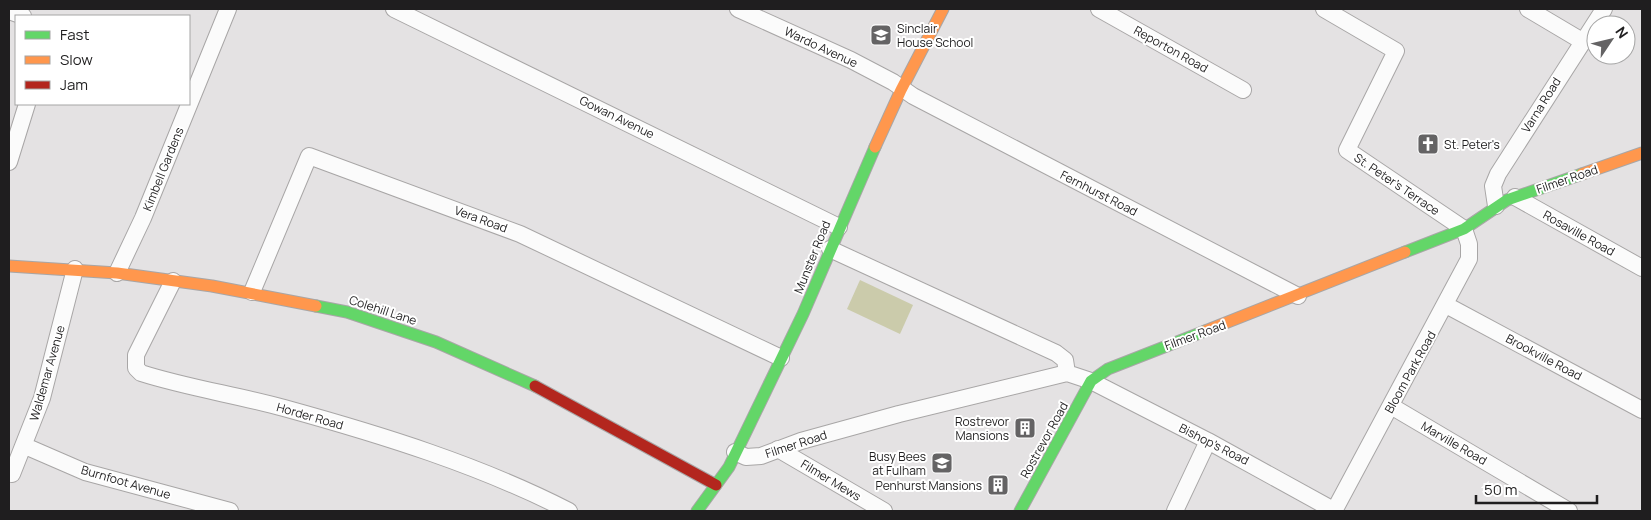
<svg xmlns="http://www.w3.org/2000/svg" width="1651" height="520" viewBox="0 0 1651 520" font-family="Manrope,sans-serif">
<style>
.green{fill:#cbcbab}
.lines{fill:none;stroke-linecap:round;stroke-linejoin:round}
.street-casing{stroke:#a8a6a6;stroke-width:18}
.fast-casing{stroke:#a8a6a6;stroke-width:13}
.slow-casing{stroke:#a8a6a6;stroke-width:13}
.jam-casing{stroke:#a8a6a6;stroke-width:13}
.street{stroke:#fbfbfb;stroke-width:16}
.fast{stroke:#63d668;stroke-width:11}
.slow{stroke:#ff974d;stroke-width:11}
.jam{stroke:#b3261e;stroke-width:11}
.labels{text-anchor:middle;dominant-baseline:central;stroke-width:4;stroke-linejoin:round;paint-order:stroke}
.poi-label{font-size:12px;fill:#1f1e1f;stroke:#fff;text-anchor:end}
.street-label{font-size:12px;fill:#1f1e1f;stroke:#fff}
</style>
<rect width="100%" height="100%" fill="#e4e2e3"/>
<path class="green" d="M860,280l53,25 -13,29 -53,-25z"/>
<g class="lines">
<g class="street-casing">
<path id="street" d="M394,9l445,218
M738,9l113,51 42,22 20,14 385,200
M1099,9l144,81
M1324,9l72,42 -49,99 117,79 5,15v15l-135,252
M1528,9l54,32
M9,11l14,5
M9,162l18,-58
M1515,197l127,71
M1496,206l-3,-20 5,-12 106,-165
M830,249l226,104 9,7 2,13
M117,273l26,-55 85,-209
M173,281l-37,74v13l5,5c47,15 96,22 143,35 98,27 195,57 285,103
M252,292l57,-136 211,78 261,124
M1446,305l196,105
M1391,406l178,105
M25,446l60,26 145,39
M778,449l106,62
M735,452l11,5 15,-1 40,-15 98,-27 168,-41 24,8 117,60 127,70
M12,474l30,-76 33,-129
M1175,511l33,-70"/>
</g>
<g class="fast-casing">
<path id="fast" d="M1405,252l59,-23 43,-29 75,-26
M316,306l31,6 89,30 99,44
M697,511l32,-44 74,-153 72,-167
M1020,511l71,-130 17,-12 97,-38"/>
</g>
<g class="slow-casing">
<path id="slow" d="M875,147l26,-57 42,-81
M1582,174l60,-21
M9,266l108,7 95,13 104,20
M1205,331l200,-79"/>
</g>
<g class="jam-casing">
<path id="jam" d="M535,386l181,99"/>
</g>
<use href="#street" class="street"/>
<use href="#fast" class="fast"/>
<use href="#slow" class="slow"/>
<use href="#jam" class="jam"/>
</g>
<defs>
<g id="school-square" transform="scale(1.125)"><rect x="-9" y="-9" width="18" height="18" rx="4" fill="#646364" stroke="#fff"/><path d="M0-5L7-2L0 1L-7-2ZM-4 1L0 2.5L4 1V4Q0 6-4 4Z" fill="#fff"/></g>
<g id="church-square" transform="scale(1.125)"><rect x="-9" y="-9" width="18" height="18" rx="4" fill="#646364" stroke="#fff"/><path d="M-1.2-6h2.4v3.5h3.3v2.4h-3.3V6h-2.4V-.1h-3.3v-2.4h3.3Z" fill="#fff"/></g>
<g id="building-square" transform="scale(1.125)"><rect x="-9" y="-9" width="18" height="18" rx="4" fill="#646364" stroke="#fff"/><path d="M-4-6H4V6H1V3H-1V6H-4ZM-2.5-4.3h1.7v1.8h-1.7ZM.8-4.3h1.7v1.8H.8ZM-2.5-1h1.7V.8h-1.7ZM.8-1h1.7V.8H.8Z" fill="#fff"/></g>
</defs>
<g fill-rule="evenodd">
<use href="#school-square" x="881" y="35"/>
<use href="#church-square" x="1428" y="144"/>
<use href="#building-square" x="1025" y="428"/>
<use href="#school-square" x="942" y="463"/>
<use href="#building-square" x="998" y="485"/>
</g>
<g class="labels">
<g class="poi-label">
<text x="897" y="28" text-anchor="start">Sinclair<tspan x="897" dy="14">House School</tspan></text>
<text x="1444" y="144" text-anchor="start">St. Peter's</text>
<text x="1009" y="421">Rostrevor<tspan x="1009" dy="14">Mansions</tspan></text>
<text x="926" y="456">Busy Bees<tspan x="926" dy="14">at Fulham</tspan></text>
<text x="982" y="485">Penhurst Mansions</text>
</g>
<g class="street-label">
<text transform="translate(821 47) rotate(25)">Wardo Avenue</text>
<text transform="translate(1171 49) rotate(29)">Reporton Road</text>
<text transform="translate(1541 105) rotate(-58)">Varna Road</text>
<text transform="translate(617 117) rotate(26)">Gowan Avenue</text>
<text transform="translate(163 169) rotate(-68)">Kimbell Gardens</text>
<text transform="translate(1567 179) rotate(-19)">Filmer Road</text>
<text transform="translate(1397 184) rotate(34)">St. Peter's Terrace</text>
<text transform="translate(1099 193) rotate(27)">Fernhurst Road</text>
<text transform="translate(481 219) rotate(20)">Vera Road</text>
<text transform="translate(1579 233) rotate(29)">Rosaville Road</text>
<text transform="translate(812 257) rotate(-68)">Munster Road</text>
<text transform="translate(383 310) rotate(18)">Colehill Lane</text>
<text transform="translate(1195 335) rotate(-20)">Filmer Road</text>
<text transform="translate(1544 357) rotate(28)">Brookville Road</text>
<text transform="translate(1410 372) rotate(-61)">Bloom Park Road</text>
<text transform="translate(47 373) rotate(-74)">Waldemar Avenue</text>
<text transform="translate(310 416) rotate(16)">Horder Road</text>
<text transform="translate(1044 440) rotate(-61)">Rostrevor Road</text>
<text transform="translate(1454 443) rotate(30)">Marville Road</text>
<text transform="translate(796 444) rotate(-18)">Filmer Road</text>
<text transform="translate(1214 444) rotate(27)">Bishop's Road</text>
<text transform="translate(831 480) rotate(31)">Filmer Mews</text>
<text transform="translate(126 482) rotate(16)">Burnfoot Avenue</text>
</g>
</g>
<rect width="1651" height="520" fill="none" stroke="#1f1e1f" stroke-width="20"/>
<rect x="15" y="15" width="175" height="90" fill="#ffffff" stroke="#a5a5a5"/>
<rect x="25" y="31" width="25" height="8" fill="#63d668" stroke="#a5a5a5"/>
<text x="60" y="40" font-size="15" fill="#1f1e1f">Fast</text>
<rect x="25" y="56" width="25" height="8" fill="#ff974d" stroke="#a5a5a5"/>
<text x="60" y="65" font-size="15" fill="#1f1e1f">Slow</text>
<rect x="25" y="81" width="25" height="8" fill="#b3261e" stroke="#a5a5a5"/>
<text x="60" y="90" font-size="15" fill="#1f1e1f">Jam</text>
<g transform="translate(1611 40) rotate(55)"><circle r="24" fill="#ffffff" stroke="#a5a5a5"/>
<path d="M0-4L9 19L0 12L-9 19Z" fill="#646364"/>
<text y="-8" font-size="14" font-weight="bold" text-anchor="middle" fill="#1f1e1f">N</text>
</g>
<path d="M1476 495v8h121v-8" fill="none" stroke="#1f1e1f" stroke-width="2.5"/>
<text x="1484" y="495" font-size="15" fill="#1f1e1f" stroke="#ffffff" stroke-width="4" paint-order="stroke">50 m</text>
</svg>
